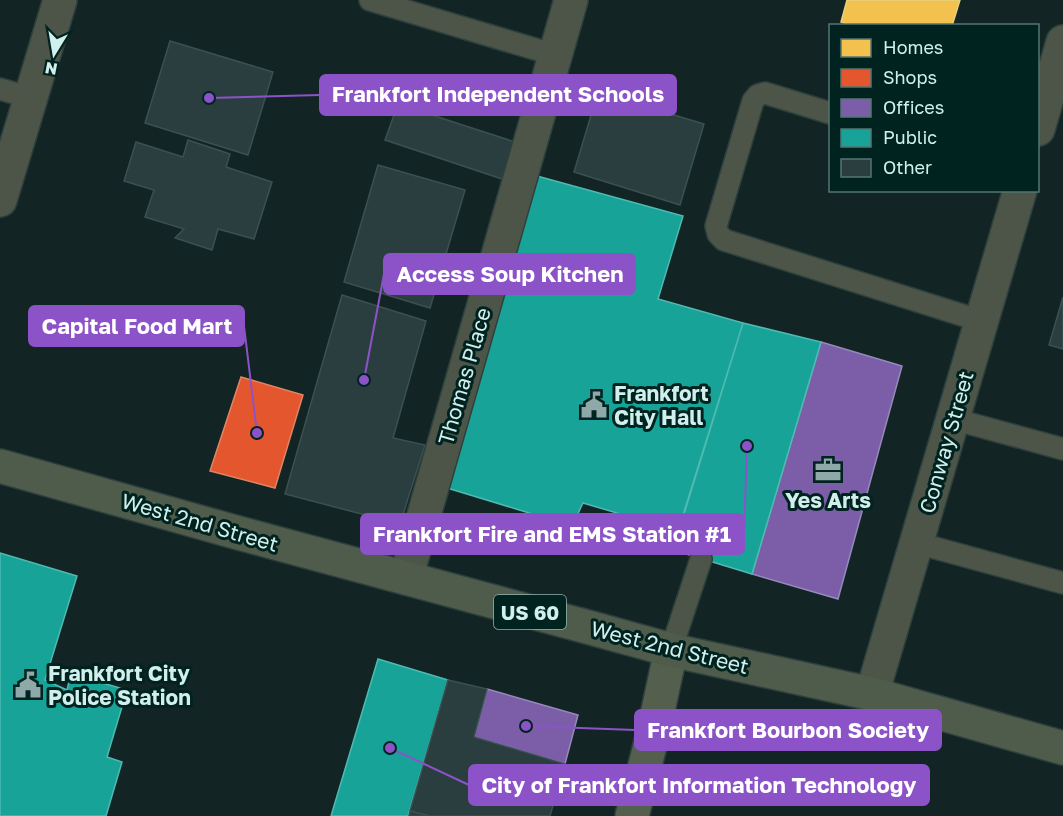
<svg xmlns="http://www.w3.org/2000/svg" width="1063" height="816" viewBox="0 0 1063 816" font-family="'Golos Text',sans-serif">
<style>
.homes{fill:#f2c14e;stroke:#e8cf7e;stroke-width:1.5}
.shops{fill:#e4572e;stroke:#de8567;stroke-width:1.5}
.offices{fill:#7b5ea7;stroke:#958abc;stroke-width:1.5}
.public{fill:#17a398;stroke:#4fbab2;stroke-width:1.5}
.building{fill:#2a3e3f;stroke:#3b5051;stroke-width:1.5}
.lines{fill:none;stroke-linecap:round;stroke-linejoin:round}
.lane-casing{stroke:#2e403e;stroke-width:24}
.street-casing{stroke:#2e403e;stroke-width:36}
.secondary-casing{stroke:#2e403e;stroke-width:36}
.primary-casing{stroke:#2e403e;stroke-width:36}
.lane{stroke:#4c5547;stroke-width:21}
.street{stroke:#4c5547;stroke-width:33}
.secondary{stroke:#545f4e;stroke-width:33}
.primary{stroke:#505c4b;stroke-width:33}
.labels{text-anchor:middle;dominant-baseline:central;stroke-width:6;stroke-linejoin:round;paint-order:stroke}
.shield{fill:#012320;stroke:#93b2b0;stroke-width:1.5}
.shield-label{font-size:20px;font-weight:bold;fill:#d1f0ed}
.street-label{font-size:21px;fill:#d1f0ed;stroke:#012320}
.poi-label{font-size:21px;font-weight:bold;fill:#d1f0ed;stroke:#012320;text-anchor:start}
.leader{fill:none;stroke:#8c53c8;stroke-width:2}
.callout-dot{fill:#8c53c8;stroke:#012320;stroke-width:2}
.callout{fill:#8c53c8;stroke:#8c53c8;stroke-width:2}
.callout-label{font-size:22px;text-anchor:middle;font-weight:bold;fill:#fff}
</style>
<rect width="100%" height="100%" fill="#122524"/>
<path class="homes" d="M847,0h113l-8,26h-99l-12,-4z"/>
<path class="shops" d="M241,377l62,18 -28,93 -65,-17z"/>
<path class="offices" d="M821,342l81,24 -64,233 -86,-25z
M487,689l91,26 -13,49 -91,-27z"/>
<path class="public" d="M537,176l146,40 -25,83 85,24 -65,208 -95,-28 -11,23 -125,-38z
M743,323l78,19 -69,232 -79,-24z
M0,553l77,23 -32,104 22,10 4,-16 56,16 -20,67 15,5 -16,54h-106z
M378,659l70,21 -40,136h-77z"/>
<path class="building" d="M170,41l103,31 -25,83 -103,-32z
M598,92l106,32 -24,81 -106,-33z
M398,104l117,38 -13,37 -117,-39z
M188,140l42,14 -4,13 46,15 -18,57 -36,-10 -6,21 -37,-12 9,-9 -39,-12 9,-27 -30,-9 12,-39 47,15z
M378,165l87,25 -35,118 -86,-26z
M342,295l84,26 -33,117 32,7 -25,79 -115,-30z
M1063,297v52l-14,-4z
M448,680l39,9 -13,48 91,27 -15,52h-120l-20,-5z
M410,811l20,5h-21z"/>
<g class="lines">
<g class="lane-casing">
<path id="lane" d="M370,0l185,55
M0,89l31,9
M830,113l-65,-20 -7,2 -5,6 -37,125 2,8 6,6 257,81
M953,419l110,30
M917,543l146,40
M671,650l30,-91"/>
</g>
<g class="street-casing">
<path id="street" d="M1038,129l25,-87
M0,200l60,-200
M406,578l165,-578
M872,694l148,-504"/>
</g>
<g class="secondary-casing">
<path id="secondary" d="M632,816l21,-82 18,-84"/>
</g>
<g class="primary-casing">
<path id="primary" d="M0,466l235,66 360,97 76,21 201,44 191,54"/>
</g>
<use href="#lane" class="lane"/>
<use href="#street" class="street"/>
<use href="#secondary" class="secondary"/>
<use href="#primary" class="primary"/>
</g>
<defs>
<g id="civic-bare" transform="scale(2.07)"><path d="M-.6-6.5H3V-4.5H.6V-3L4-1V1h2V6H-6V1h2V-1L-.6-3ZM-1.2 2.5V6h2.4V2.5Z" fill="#8ea9a7" stroke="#012320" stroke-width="2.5" paint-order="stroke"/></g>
<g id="office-bare" transform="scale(2.07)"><path d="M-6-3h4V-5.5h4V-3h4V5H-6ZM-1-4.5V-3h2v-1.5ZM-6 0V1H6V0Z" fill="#8ea9a7" stroke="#012320" stroke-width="2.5" paint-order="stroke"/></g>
</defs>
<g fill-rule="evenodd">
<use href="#civic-bare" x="594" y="405"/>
<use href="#office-bare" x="828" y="470"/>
<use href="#civic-bare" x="28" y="685"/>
</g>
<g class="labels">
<rect class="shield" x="494" y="595" width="72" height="34" rx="4.5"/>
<g class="shield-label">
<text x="530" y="612">US 60</text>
</g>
<g class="street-label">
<text transform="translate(464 376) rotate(-74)">Thomas Place</text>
<text transform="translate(946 442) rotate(-74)">Conway Street</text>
<text transform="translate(200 522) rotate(16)">West 2nd Street</text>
<text transform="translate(670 647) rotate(14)">West 2nd Street</text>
</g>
<g class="poi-label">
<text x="614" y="393">Frankfort<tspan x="614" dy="24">City Hall</tspan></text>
<text x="828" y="500" text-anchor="middle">Yes Arts</text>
<text x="48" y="673">Frankfort City<tspan x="48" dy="24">Police Station</tspan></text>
</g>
</g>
<path class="leader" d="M209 98L320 95M364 380L384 274M257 433L244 326M747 446L744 534M526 726L635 730M390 748L469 785"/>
<g class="callout-dot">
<circle cx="209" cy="98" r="6"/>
<circle cx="364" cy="380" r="6"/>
<circle cx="257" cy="433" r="6"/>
<circle cx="747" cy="446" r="6"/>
<circle cx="526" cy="726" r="6"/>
<circle cx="390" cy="748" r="6"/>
</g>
<g class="callout">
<rect x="320" y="75" width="356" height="40" rx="6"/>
<rect x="384" y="254" width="251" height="40" rx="6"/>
<rect x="29" y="306" width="215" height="40" rx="6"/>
<rect x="361" y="514" width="383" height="40" rx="6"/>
<rect x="635" y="710" width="306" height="40" rx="6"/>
<rect x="469" y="765" width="460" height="40" rx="6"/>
</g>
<g class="callout-label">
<text x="498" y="102">Frankfort Independent Schools</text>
<text x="510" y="282">Access Soup Kitchen</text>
<text x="137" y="334">Capital Food Mart</text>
<text x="552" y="542">Frankfort Fire and EMS Station #1</text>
<text x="788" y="738">Frankfort Bourbon Society</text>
<text x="699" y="793">City of Frankfort Information Technology</text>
</g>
<rect x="829" y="24" width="210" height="168" fill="#012320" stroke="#547572" stroke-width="1.5"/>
<rect x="841" y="39" width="30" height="18" fill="#f2c14e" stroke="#547572" stroke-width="1.5"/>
<text x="883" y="54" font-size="18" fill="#d1f0ed">Homes</text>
<rect x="841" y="69" width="30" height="18" fill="#e4572e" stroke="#547572" stroke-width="1.5"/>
<text x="883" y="84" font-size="18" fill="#d1f0ed">Shops</text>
<rect x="841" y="99" width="30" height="18" fill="#7b5ea7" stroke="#547572" stroke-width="1.5"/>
<text x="883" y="114" font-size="18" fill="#d1f0ed">Offices</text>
<rect x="841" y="129" width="30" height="18" fill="#17a398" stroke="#547572" stroke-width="1.5"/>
<text x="883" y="144" font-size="18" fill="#d1f0ed">Public</text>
<rect x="841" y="159" width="30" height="18" fill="#2a3e3f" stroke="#547572" stroke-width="1.5"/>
<text x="883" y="174" font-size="18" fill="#d1f0ed">Other</text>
<g transform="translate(54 54) rotate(191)" stroke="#012320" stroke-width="4.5" paint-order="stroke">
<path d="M0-4.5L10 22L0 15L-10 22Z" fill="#d1f0ed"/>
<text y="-9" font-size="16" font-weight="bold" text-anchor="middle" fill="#d1f0ed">N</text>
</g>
</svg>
